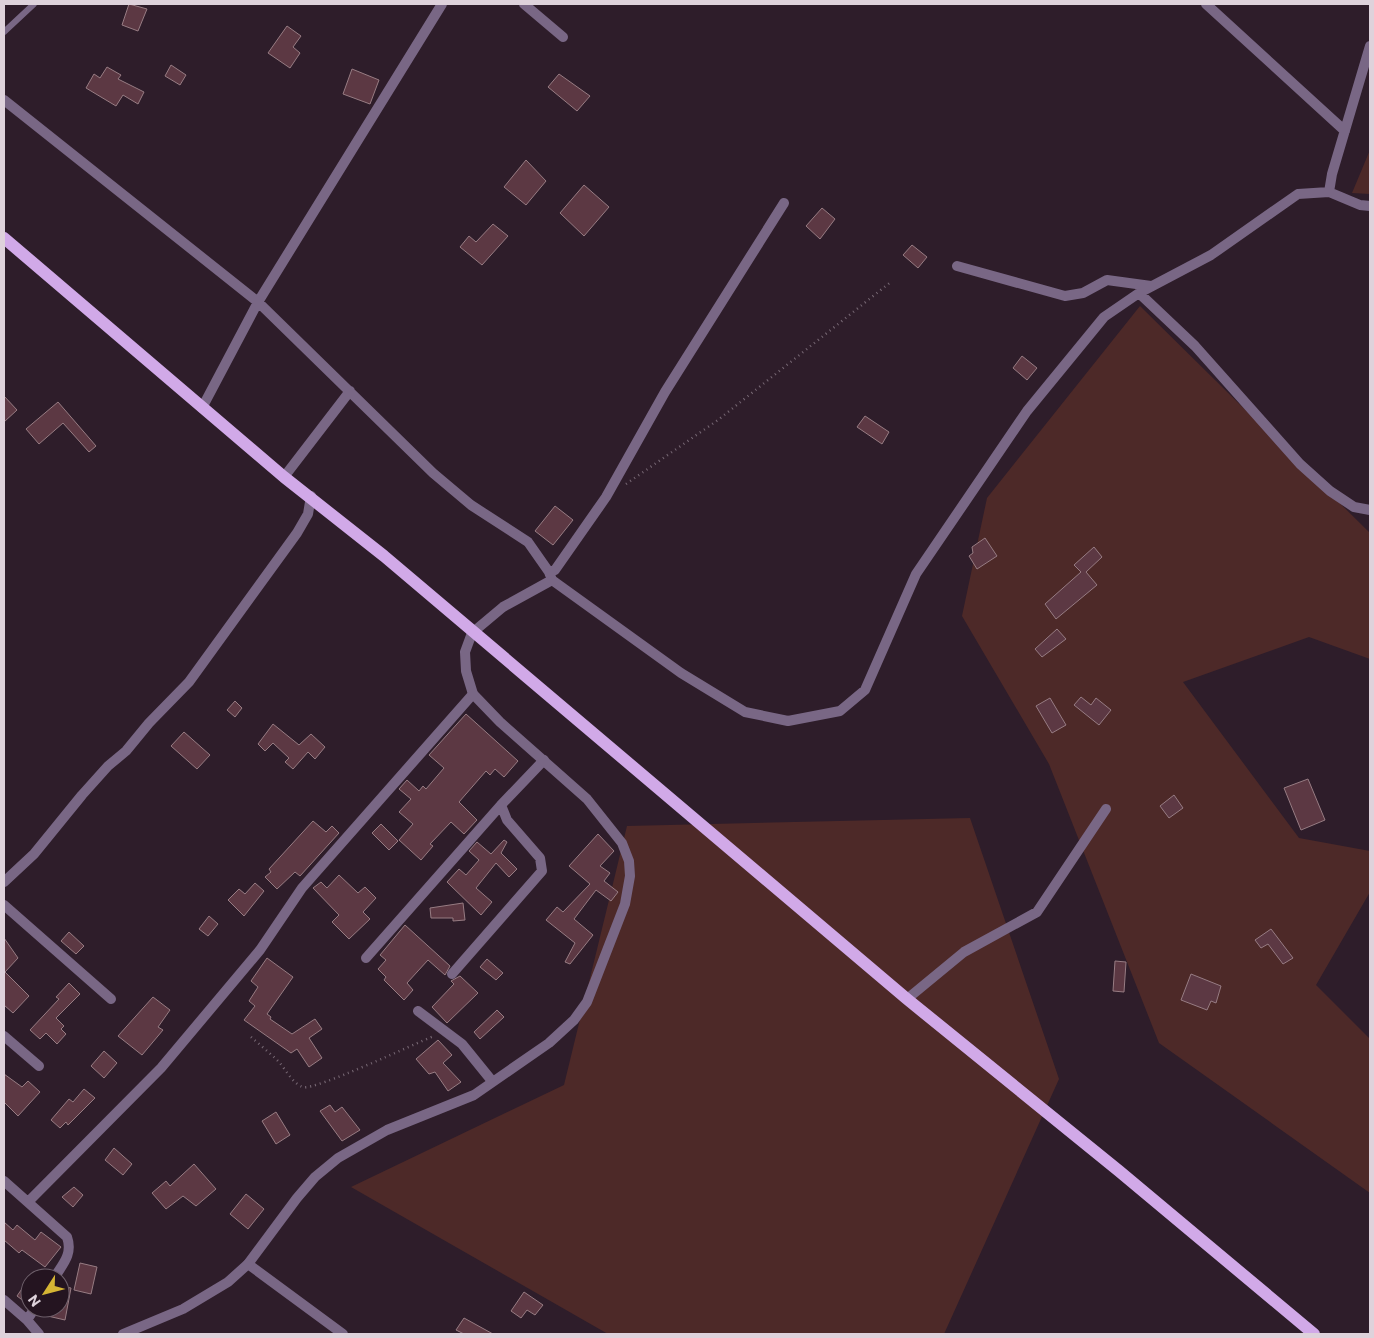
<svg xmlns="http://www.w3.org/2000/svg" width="1374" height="1338" viewBox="0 0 1374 1338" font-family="Commissioner,sans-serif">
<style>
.green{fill:#4d2928}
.building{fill:#5c3843;stroke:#977c83}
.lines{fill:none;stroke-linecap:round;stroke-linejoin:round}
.path{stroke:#786975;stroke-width:2.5;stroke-dasharray:1 4;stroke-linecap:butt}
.service{stroke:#796785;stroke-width:6}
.minor{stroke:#796785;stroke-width:10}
.tertiary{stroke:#796785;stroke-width:10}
.primary{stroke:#d1a9e8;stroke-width:12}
</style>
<rect width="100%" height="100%" fill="#2e1d2a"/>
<path class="green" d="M1370,150v44l-18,-1z
M1140,306l230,227v126l-61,-22 -126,45 116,156 71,13v41l-54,93 54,54v154l-211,-150 -110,-279 -87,-148 25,-118z
M970,818l89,261 -115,255h-336l-257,-147 213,-102 63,-259z"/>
<path class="building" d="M129,4l18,5 -9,22 -16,-6z
M287,26l14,10 -8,11 7,6 -10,15 -22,-15z
M171,65l15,10 -6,10 -15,-9z
M107,67l14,8 -3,4 26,13 -6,12 -15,-9 -7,11 -30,-18 8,-14 6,4z
M352,69l27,11 -9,24 -27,-10z
M559,74l31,22 -13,15 -29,-24z
M526,160l20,21 -20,24 -22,-18z
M584,185l25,22 -25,29 -24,-23z
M822,208l13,11 -15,20 -14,-13z
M493,224l15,12 -26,29 -22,-18 9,-11 7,6z
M912,245l15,12 -9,11 -15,-13z
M1022,356l15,12 -10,12 -14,-12z
M4,396l13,14 -13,12z
M58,402l38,44 -7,6 -26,-29 -24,21 -13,-15z
M865,416l24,16 -7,12 -25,-17z
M555,506l18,14 -20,25 -18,-14z
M985,538l12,18 -20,13 -8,-13 4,-3 -1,-6z
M1094,547l8,10 -16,15 11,13 -41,34 -11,-15 36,-32 -7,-7z
M1057,629l9,10 -24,18 -7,-8z
M1081,697l10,8 5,-7 15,12 -12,15 -25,-20z
M1050,698l16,27 -14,8 -16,-27z
M235,701l7,7 -7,9 -8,-7z
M466,714l52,47 -14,16 -9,-8 -5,6 -4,-4 -27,31 18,18 -13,14 -13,-12 -21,22 3,2 -12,14 -22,-20 14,-16 -14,-12 12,-13 -12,-10 8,-9 12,11 4,-5 3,3 18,-21 -15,-13z
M273,724l26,21 12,-11 14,13 -10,12 -7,-7 -15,17 -8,-7 4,-4 -16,-15 -8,8 -7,-7z
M184,732l26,23 -13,14 -26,-23z
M1308,779l17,41 -24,10 -17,-42z
M1174,795l9,13 -14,10 -9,-12z
M313,821l13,11 6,-6 7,7 -39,43 -5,-4 -18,17 -12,-12 6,-5 -2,-3z
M381,824l17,17 -9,9 -17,-17z
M598,834l16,17 -14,15 10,7 -6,8 14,11 -7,9 -15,-11 -22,29 19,16 -23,29 -5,-2 10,-19 -29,-23 11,-13 6,5 27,-28 -21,-18z
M504,840l3,2 -6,11 16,16 -8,8 -13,-14 -20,25 16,14 -11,13 -34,-33 12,-13 7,6 13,-15 -10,-9 8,-9 14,12z
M339,875l19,18 7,-6 11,11 -13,14 7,7 -21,20 -17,-17 7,-7 -26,-27 8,-6 6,6z
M255,883l9,8 -20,25 -16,-16 11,-11 6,5z
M463,903l2,17 -12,1v-3h-22l-1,-10z
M209,916l9,8 -10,12 -9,-7z
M405,925l45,41 -5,9 -17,-15 -21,23 6,7 -9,10 -20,-20 2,-3 -8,-8 8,-9 -6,-5z
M1271,929l22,29 -10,6 -15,-20 -7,4 -6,-8z
M69,932l15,14 -8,8 -15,-13z
M4,938l14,20 -13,14 24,24 -16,17 -9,-8z
M267,958l26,19 -26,37 4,3 -1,2 22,15 23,-15 7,10 -13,9 13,20 -13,9 -12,-18 -6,4 -47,-33 11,-14 -6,-5 9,-14 -7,-6z
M487,959l16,14 -7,7 -16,-13z
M1115,961l11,1 -2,30 -11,-1z
M1191,974l30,12 -5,17 -5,-2 -4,9 -26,-10z
M460,976l18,17 -31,30 -15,-16 22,-23 -3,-3z
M69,983l11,11 -24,24 8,8 -3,3 5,5 -9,10 -11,-11 -6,6 -10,-9 29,-31 -3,-2z
M153,997l17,13 -12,17 5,3 -21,25 -24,-19z
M497,1010l7,7 -24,22 -6,-7z
M438,1040l14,15 -9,8 18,19 -13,9 -13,-19 -6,2 -13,-15z
M104,1051l13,12 -13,15 -13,-12z
M4,1074l18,13 6,-6 12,11 -22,24 -14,-14z
M84,1089l11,9 -27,27 -2,-3 -6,6 -9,-8 18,-21 4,3z
M330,1105l5,7 7,-5 18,23 -18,11 -22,-30z
M276,1112l14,23 -14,9 -14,-23z
M114,1148l18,16 -9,11 -18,-15z
M194,1164l22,25 -20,17 -13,-10 -17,13 -14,-16 14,-12 4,5z
M74,1187l9,8 -10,12 -11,-10z
M246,1194l18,15 -16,20 -18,-15z
M4,1222l9,8 4,-5 18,15 6,-8 20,15 -16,20 -23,-17 -3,3 -15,-13z
M80,1263l17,4 -6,27 -17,-4z
M30,1277v26l-1,2 -12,-9z
M60,1286l11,2 -6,32 -26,-6 3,-6h18z
M524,1292l19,13 -8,10 -8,-5 -6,8 -10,-7z
M464,1318l29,16h-29l-8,-4z"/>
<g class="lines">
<path class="path" d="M626,484l92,-64 174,-139
M251,1037c9,8 19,16 28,25 7,8 14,22 24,25 11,4 113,-44 131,-51"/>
<path class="service" d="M4,32l30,-28"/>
<path class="minor" d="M524,4l39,33
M1206,4l139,127
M4,100l254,202 175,171 38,32 57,37 21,30 3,8 129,93 64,39 43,9 52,-10 25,-21 51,-116 111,-163 77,-94 35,-24 72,-38 87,-61 31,-2 31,13 10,1
M1329,192l3,-18 38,-128
M957,266l108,30 18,-3 24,-13 44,6
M1139,293l56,53 105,118 30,27 24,16 16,3
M202,408l56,-106 184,-298
M284,477l66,-86
M549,572l6,-2 51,-73 59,-105 119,-189
M472,633l31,-26 49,-27
M4,882l30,-28 48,-59 26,-29 18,-15 23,-28 40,-41 108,-149 11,-19 3,-18
M4,905l107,94
M366,958l135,-153 43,-45
M452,974l90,-103 -2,-13 -33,-38 -6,-15
M907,999l57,-47 73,-40 69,-103
M418,1011l44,33 30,37
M4,1036l35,30
M4,1181l63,56c6,17 -4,27 -13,41
M29,1201l132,-133 99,-118 42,-62 171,-194
M248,1264l95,70
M4,1300l23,20 12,14
M27,1320l8,-12"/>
<path class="tertiary" d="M123,1334l60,-25 45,-27 20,-18 49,-66 18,-21 23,-19 49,-28 87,-35 75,-52 25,-23 13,-18 38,-98 5,-28 -1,-15 -7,-18 -35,-44 -87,-77 -27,-28 -7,-23 -1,-19 7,-19"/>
<path class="primary" d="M4,238l280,239 100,79 523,443 212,172 195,163"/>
</g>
<rect width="1374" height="1338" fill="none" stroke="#ded2db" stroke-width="10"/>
<g transform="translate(45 1293) rotate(234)"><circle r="24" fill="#241420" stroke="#6e606b"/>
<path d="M0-4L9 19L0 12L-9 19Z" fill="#d5b534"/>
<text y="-8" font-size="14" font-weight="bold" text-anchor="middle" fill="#ded2db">N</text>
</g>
</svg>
